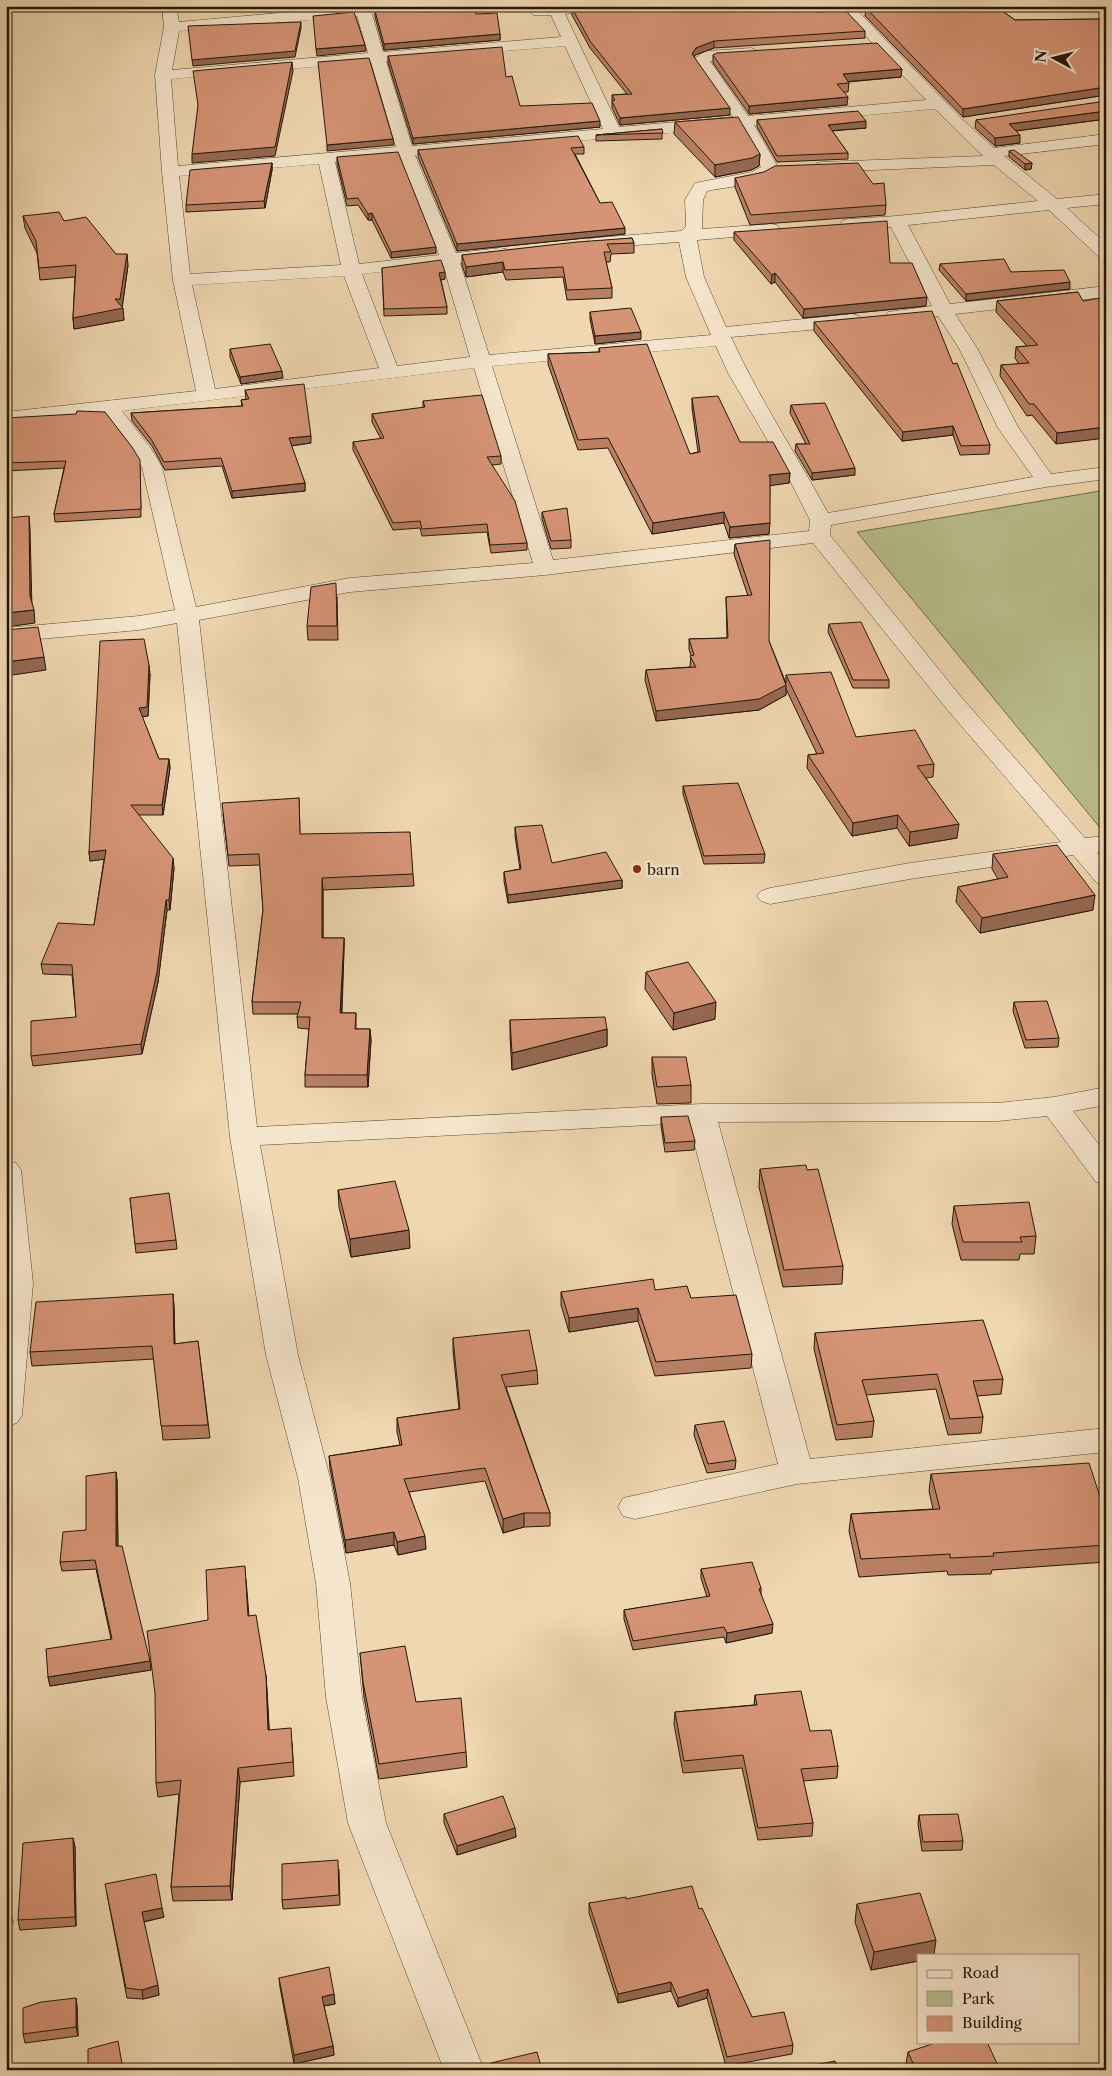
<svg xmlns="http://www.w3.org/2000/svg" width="1112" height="2076" viewBox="0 0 1112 2076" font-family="'Libre Caslon Text',serif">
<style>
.green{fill:#b9be8c;stroke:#6e6b4a}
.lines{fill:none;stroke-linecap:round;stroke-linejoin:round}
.minor-casing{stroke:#554833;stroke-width:1}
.minor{fill:#f5e5cc;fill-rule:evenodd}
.wall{fill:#b87f65;stroke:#221809}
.shaded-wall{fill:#966853;stroke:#221809}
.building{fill:#d69476;stroke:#221809}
.poi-dot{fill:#8f2418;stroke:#f5e5cc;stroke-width:2}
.labels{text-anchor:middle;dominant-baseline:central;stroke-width:5;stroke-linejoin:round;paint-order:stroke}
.poi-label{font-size:15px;fill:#221809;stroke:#f5e5cc;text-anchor:start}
</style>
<rect width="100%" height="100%" fill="#efd7b1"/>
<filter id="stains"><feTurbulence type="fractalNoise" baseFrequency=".004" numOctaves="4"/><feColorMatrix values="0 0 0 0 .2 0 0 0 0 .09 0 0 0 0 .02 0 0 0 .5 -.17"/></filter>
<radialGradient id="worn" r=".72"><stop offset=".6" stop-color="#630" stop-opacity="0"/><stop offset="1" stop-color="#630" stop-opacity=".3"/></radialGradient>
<path class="green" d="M1106,490v345l-249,-303z"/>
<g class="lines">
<g class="minor-casing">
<path id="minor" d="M162,6h14l3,16 176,-16h70l-7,4 -46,4 11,38 178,-15 -10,-22h-18l-7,-9h83l-7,4 -37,4 54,113 114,-10 -40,-57 9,-7 5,-2 44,-3 5,2 3,3 -3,3 -5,2 -41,3 38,55 178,-16 -89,-94h16l111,115 30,27 112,-14v10l-102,12 53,43 49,-5v10l-39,4 39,36v15l-6,-1 -51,-48 -141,15 42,79 156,-18v11l-151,17 22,34 41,79 33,47 55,-7v12l-60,8 -215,38 -1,10 132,163 123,140 21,-2v15l-9,1 9,10v24l-9,-3 -24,-28 -163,24 -140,25 -9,-3 -4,-5 4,-5 9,-3 140,-25 151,-21 -115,-134 -133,-165 -268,32 -195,17 -151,28 58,507 444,-23 297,-1 56,-6 52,-10v18l-33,6 33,43v30l-10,-2 -49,-66 -49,5 -280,1 92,337 296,-31v24l-309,32 -162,35 -12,-3 -5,-9 5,-9 155,-34 -89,-341 -429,22 38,210 32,123 20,105 12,114 24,126 98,247h-40l-96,-247 -22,-126 -10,-114 -18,-105 -32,-123 -36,-218 -53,-514 -38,7 -133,12v-14l133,-12 36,-6 -33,-143 -8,-14 -31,-40 -97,11v-12l190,-21 -23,-111 -11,-108 -7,-97 9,-48zM357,16l11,37 -196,17 7,-39zM565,46l38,83 -191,17 -26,-85zM371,62l25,85 -218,19 -7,-87zM935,109l48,47 -160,6 -6,1 -2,4 2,4 6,1 171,-7 44,36 -141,15 -48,3 -6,1 -3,4 3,4 6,1 42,-2 41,79 -44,6 -2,4 2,4 7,2 43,-6 21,32 39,80 35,49 -205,36c-32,-59 -69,-115 -97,-176l121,-11 7,-2 2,-4 -2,-4 -7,-2 -126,13 -22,-50 -7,-37 74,-6 6,-1 3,-4 -3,-4 -6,-1 -69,5 1,-29 4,-9c18,-4 62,-7 72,-22l-25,-44zM739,127l22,40 -9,5 -57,11 -10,17 1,26 -5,5 -86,7 -6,1 -3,4 3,4 6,1 84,-6 7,35 25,58 -222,20 -29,-92 40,-5 6,-1 3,-4 -3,-4 -6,-1 -44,5 -41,-98zM399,157l40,98 -80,9 -24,-102zM319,164l22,101 -151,9 -11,-98zM443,265l27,92 -73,9 -35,-92zM344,276l35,92 -164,21 -23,-104zM716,346l12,27 53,90 29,57 -1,11 -256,29 -61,-194zM474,368l59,195 -183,15 -154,29 -34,-140 -12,-20 -28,-36z
M6,1161l10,2 5,7 12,113 -11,132 -5,8 -11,3z"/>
</g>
<use href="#minor" class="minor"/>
</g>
<path class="wall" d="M894,6h101l20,14 91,-1v76l-143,22 -98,-101 1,-8 29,-1z
M572,8l244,4 49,19v7l-151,10 -19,7 -1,2 36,58 -110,10 -8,-17v-13l15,-1 -37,-46 -18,-33z
M375,11l47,1 54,2 24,20v6l-116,10 -9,-33z
M713,55l188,22 -53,5 1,1 -1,9h-5l4,13 -98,9 -36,-51z
M388,56l118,21 14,29 80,21 -187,17 -25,-81z
M1106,119l-90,12 4,12 -25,3 -20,-18 1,-8z
M757,120l109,8 -34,3 16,22v6l-71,3 -20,-35z
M675,122l85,32 -1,12 -8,4 -36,7 -41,-43z
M662,129v10l-66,2v-6z
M584,147v7h-9l25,49 25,31 -168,17 -39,-94v-7z
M1009,151l23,12 -1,6 -6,1 -16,-13z
M337,157l99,96 -45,5 -19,-38h-4l-10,-15 -11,1 -10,-42z
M272,163v7l-7,38 -79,4v-7z
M735,178l151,27 -1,10 -135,10 -15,-38z
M23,216l41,5 52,33 12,11 -6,42 2,13 -50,9 -1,-11 2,-41 -35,3 -3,-27 -12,-25z
M734,232l156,31 36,43 -123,12 -28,-36 -4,2 -37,-44z
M632,238l2,5v10l-23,1 -1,8h-4l6,26v10l-45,2 -4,-23 -57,3 -3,-8 -37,5 -4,-12v-10z
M940,264l71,8 59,17 -104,12 -27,-31z
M382,268l63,11 -4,1 6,27v7l-63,2z
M1078,292l-22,152 -24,-29 -5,1 -27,-40 1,-11 18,-1 -4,-6 1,-11 11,-1 -31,-34 1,-11z
M590,312l51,27 -46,5 -5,-25z
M814,322l139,42 37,81 -1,9 -29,1 -7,-20 -51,6 -88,-110z
M599,348l91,106 8,-2 -6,-44v-10l48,44 50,31 -1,10 -19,2 -1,49 -40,4 -5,-15 -72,11 -44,-86 -30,2 -30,-86v-10l51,-2z
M230,349l53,29 -42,6 -11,-27z
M245,390l66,53 -20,3 14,37v8l-73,7 -10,-32 -57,4 -13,-24 -20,-25 -1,-8 111,-7 -1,-6 5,-1z
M423,401l78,55v8l-9,1 35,78v7l-36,3 -4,-21 -65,4 -2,-8 -27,2 -40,-80v-8l28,-3 -9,-17v-8l51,-6z
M791,405l64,70 -43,5 -17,-29 1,-7h10l-16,-31z
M6,418l134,50 1,49 -86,5 -1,-8 10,-46 -58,3z
M542,512l29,28v8l-20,1 -9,-30z
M735,544l34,97 17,42v-8l70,62 78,27 -1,13 -7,1 31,60 -48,8 -12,-18 -45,8 -45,-68 1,-13 9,-1 -31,-65v6l-27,15 -103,11 -11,-41 1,-10 44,-3v-1l1,-10 -2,-7v-10l38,-1 -1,-41 22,-1 -14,-42z
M337,596l1,44h-30l-1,-14z
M829,624l60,56v8h-36l-25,-56z
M150,674l-2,42 -6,1 17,42h10l1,9 -7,47h-25l36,53 -4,42h-3l-9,72 -16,72 -109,12 -2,-10 45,-39 -4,-42 -29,-1 -2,-10 53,-39 10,-66 -14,2 -1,-9z
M683,786l82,68 -1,9 -60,1 -21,-70z
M299,798l1,36 113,40 1,12 -91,4v48h21v11l-2,64h14v16h14l1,11 -3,47h-63v-12l4,-46 -11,-1 -1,-11 1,-3h-45l-1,-12 11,-92 -3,-45 -31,1 -6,-52z
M515,827l37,36 70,17v8l-114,15 -4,-22v-9l16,-3 -5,-33z
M993,854l100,56 -113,23 -24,-31 2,-15 40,-8 -6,-10z
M646,972l69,47 -42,11 -28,-41z
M1014,1002l45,36 -1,9 -33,1 -12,-37z
M510,1020l97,9v17l-95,24 -2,-33z
M652,1057l39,28v18l-34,1 -5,-30z
M661,1117l34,24 -1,9 -29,2 -4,-26z
M760,1169l83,97 -1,18 -59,3 -24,-100z
M338,1190l72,58 -59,9 -12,-50z
M130,1198l46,42 1,9 -41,4z
M954,1206l82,30 -2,18h-14l-1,6h-58l-9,-36z
M655,1290l36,8 61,56 -1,14 -96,8 -17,-55 -69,11 -8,-27v-13z
M173,1294l1,13 1,37 23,-3 12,97 -47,2 -9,-81 -122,7 -2,-14z
M815,1333l188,46 -2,15 -24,2 6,21 -2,16 -33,2 -12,-46 -70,6 8,26 -2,16 -36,3 -22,-91z
M453,1338l84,32 1,14 -32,3 44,126v13l-26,1 -21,6 -18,-52 -76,11 17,57 -28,6 -4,-10 -48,8 -16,-84 -1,-13 71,-11 -3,-13v-14l62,-9 -6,-58z
M695,1425l41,35 -1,9 -28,4 -13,-38z
M116,1472l1,9 1,65 33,124 -101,16 -2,-9 63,-38 -15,-70 -34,2 -2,-9 26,-32z
M931,1474l175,41v47l-114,8 -1,4 -43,1 -1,-4 -88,6 -10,-46 2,-17 82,-5 -4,-18z
M701,1569l60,19v6l11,39 -46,10 -2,-6 -91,13 -9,-31v-9l83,-13 -6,-19z
M246,1579l3,37 17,60 3,54 23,12 2,34 -54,6 -8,118 -59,1 -2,-14 8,-93 -21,3 -2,-14 52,-163z
M360,1653l56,49 50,50 1,15 -88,12 -15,-82z
M755,1695l55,36 28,35 -1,12 -34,3 10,42 -1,13 -54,4 -16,-72 -59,5 -9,-49 1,-12 79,-7z
M444,1814l71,14 1,9 -59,18 -13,-32z
M919,1815l44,26 -1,9 -40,1 -4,-27z
M73,1838l2,9 1,79 -56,4 -2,-10z
M339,1869l1,36 -57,4 -1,-9z
M107,1894l57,23 -20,5 15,73 -16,4 -16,-1z
M589,1903l110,6 53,108 41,28 -1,9 -66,12 -19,-68 -29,9 -7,-16 -53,12 -29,-90z
M857,1904l61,51v6l-47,9 -16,-48z
M279,1978l55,16 1,10 -11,2 9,40 1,9 -40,9 -14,-77z
M76,1998l1,9 1,29 -53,7 -2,-9z
M908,2052l92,18h-95z"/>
<path class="shaded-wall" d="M301,22v6l-6,29 -102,9 -1,-6z
M500,34v6l-116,10v-6z
M714,41v7l-19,7 -4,6 1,-7 4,-6z
M365,45l1,6 -49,5 -1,-7z
M292,62l1,9 -18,85 -83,7v-9z
M902,69l-1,8 -59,5 1,-8z
M1106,87v8l-143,22v-8z
M848,97l-1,8 -98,9v-8z
M730,108v7l-110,10v-7z
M1106,111v8l-98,13 1,-8z
M600,121v6l-187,17v-6z
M866,121v7l-39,3 1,-6z
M1020,135v8l-25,3v-8z
M393,139l1,6 -67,6v-6z
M760,154l-1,12 -8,4 -36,7v-12z
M272,163v7l-7,38 -1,-7z
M1032,163l-1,6 -6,1v-6z
M372,213v7h-4v-6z
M625,228v6l-168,17v-7z
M436,247v6l-45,5v-6z
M127,254l1,11 -6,44 1,-1 1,12 -50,9 -1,-11 42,-19z
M503,262v10l-37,5v-10z
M445,272v7l-6,1v-7z
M775,273v9l-4,2 1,-9z
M1070,282v7l-104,12v-7z
M927,297l-1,9 -123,12 1,-9z
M641,332v7l-46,5v-8z
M282,371l1,7 -42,6 -1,-7z
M953,426v9l-51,6 1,-9z
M1106,427v11l-50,6 1,-11z
M311,436v7l-22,3v-8z
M855,468v7l-43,5v-7z
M790,473l-1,10 -21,3 1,-11z
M305,483v8l-73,7v-7z
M724,512v11l-72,11 1,-11z
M29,516l1,13 2,80 -2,-13z
M770,523l-1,11 -40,4 1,-11z
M34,610l1,13 -29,4v-14z
M44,657l2,13 -40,6v-14z
M149,665l1,9 -2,42 -8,1 -1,-9z
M786,685v10l-27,15 -103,11v-10z
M169,759l1,9 -7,47 -1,-10z
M898,815l-1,13 -45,8 1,-13z
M959,824l-2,14 -48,8 1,-14z
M106,850l1,9 -17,2 -1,-9z
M173,858l1,10 -4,42 -1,-10z
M322,878l1,12v59l-1,-11z
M622,880v8l-114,15v-8z
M1095,895l-2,15 -113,23 2,-15z
M166,900l1,10 -9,72 -16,72 -1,-10z
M344,938v11l-3,75 -1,-11z
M716,1002l-1,17 -42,11 1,-17z
M370,1029l1,11 -3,47 -1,-12z
M607,1029v17l-95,24v-17z
M409,1230l1,18 -59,9 -1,-18z
M173,1294l1,13 1,50 -1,-13z
M638,1308v13l-69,11v-14z
M116,1472l1,9 1,74 -2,-9z
M524,1513v14l-21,6v-14z
M394,1532v13l-48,8 -1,-13z
M425,1536l1,13 -28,6 -1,-13z
M773,1624l-1,9 -46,10 1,-10z
M150,1661l1,9 -101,16 -2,-9z
M266,1676l1,14 3,54 -2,-14z
M238,1768l2,14 -8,118 -2,-14z
M515,1828l1,9 -59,18v-9z
M73,1838l2,9 1,79 -1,-9z
M162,1908l2,9 -21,5 -1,-10z
M11,1913l2,9 -7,26v-17z
M936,1940l-2,15h-16v6l-47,9 3,-18z
M671,1982v9l-53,12v-9z
M158,1985l1,10 -16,4 -1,-9z
M708,1989l-1,9 -29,9v-9z
M334,1994l1,10 -12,2 -1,-9z
M76,1998l1,9 1,29 -2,-9z
M333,2046l1,9 -40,9v-9z"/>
<path class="building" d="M590,6h221l5,6 29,-2 20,21 -151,10 -18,7 -4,6 38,54 -110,10 -8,-17 3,-1 -3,-5 20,-1 -42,-53 -18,-33z
M902,6h93l20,14 91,-1v68l-143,22 -97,-101z
M421,7l1,5 52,-3 2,5 21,-1 3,21 -116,10 -9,-33h6v-2z
M354,12l11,33 -49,4 -3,-33z
M301,22l-6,29 -103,9 -4,-34z
M877,43l25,26 -59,5 6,9 -12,1 11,13 -99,9 -36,-51 4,-2z
M502,47l4,30 6,-1 8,30 72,-3 8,18 -187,17 -25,-82z
M369,58l24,81 -66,6 -9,-83z
M292,62l-17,85 -83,7 6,-49 -5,-34z
M1106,101v10l-97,13 11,11 -25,3 -19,-18z
M858,111l8,10 -38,4 20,28 -71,3 -20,-36z
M738,117l22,37 -8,4 -37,7 -40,-43z
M662,129l1,4 -67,2z
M578,136l6,11 -13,1 29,55 12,-1 13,26 -168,16 -39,-94z
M1014,150l18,13 -7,1 -16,-13z
M398,152l38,95 -45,5 -19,-39 -4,1 -10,-16 -11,1 -10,-42z
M272,163l-8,38 -78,4 4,-35z
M858,163l15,21 11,-1 2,22 -135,10 -16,-37 29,-6 11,-6z
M59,212l5,9 22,-4 30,37h11l-7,45h-5l8,9 -50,10 3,-53 -37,3 -3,-27 -13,-25z
M887,221l3,42h22l15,34 -123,12 -29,-36 -3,2 -38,-43z
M632,238l2,5 -27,1 4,8h-7l8,36 -45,2 -4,-23 -58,3 -2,-8 -37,5 -4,-12 115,-13z
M1004,259l7,13 53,-2 6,12 -104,12 -26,-30z
M441,260l4,12 -6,1 8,34 -63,2 -2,-41z
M1078,292l5,9 23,-4v130l-49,6 -23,-29h-5l-28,-39 28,-2 -13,-16 22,-2 -41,-44z
M631,308l10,24 -46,4 -5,-24z
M932,311l21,53 4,-1 33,82 -29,1 -8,-20 -50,6 -89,-110z
M270,344l12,27 -42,6 -10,-28z
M647,344l43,110 10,-2 -8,-54 26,-2 22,46h33l17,31 -21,2 1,3v45l-40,4 -6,-15 -71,11 -45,-85 -30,2 -30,-86 52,-2 -1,-4z
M304,384l7,52 -22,2 16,45 -73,8 -11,-33 -57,4 -13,-23 -20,-26 112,-7 -2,-6 8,-1 -4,-9z
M482,395l19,61 -14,1 28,44 12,42 -37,2 -3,-21 -65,5 -2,-8 -27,2 -40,-81 31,-4 -12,-24 53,-7 -2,-6z
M825,403l30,65 -43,5 -16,-29h14l-19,-39z
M77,411l28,1 27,35 8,13 1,49 -87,5 12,-53 -60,2v-45l70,-4z
M567,508l4,32 -20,1 -9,-29z
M29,516l1,80 4,14 -28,3v-95z
M770,540l-1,101 17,44 -27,14 -103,12 -10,-41 50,-3 -6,-11 4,-1 -5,-16 39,-1 -2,-41 26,-2 -17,-51z
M336,583l1,43h-30l4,-39z
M861,622l28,58h-36l-24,-56z
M38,627l6,30 -38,5v-32z
M144,639l5,26 -2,42 -8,1 20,51h10l-7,46h-31l42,53 -4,42h-3l-9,72 -16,72 -110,12v-35l45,-4 -4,-52 -31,-1 17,-41 36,2 12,-75 -17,2 11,-211z
M831,672l25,65 59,-7 19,34 -17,2 42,58 -49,8 -12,-17 -45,8 -45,-68 16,-2 -38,-78z
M738,783l27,71 -61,2 -21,-70z
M299,798l1,36 110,-2 3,42 -91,4v60h22l-4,75h16l-1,16h15l-3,46h-62l5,-58h-13l4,-15h-49l11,-92 -4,-56 -31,1 -6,-52z
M542,825l10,38 54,-11 16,28 -114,15 -4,-23 17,-3 -6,-42z
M1057,845l38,50 -113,23 -24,-31 50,-10 -15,-23z
M688,962l28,40 -42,11 -28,-41z
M1047,1001l12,37 -33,2 -12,-38z
M605,1017l2,12 -95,24 -2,-33z
M652,1057h34l5,28 -34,2z
M688,1116l7,25 -30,2 -4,-26z
M806,1165l1,5 11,-1 25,97 -59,4 -24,-101z
M395,1181l14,49 -59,9 -12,-49z
M169,1193l7,47 -41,4 -5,-46z
M1029,1202l7,34 -16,1 2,5h-59l-9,-36z
M653,1279l2,11 32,-4 4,12 45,-3 16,59 -96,8 -18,-54 -69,10 -8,-26z
M173,1294l1,50 24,-3 10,84 -47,1 -9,-80 -122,6 6,-50z
M983,1320l20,59 -30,2 10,36 -33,2 -13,-45 -75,6 12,41 -37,4 -22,-92z
M529,1330l8,40 -36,5 49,138h-26l-21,6 -18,-51 -81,11 21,57 -28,6 -3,-10 -49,8 -16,-84 73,-11 -5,-27 63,-9 -7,-71z
M724,1421l12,39 -28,4 -13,-39z
M1089,1463l17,52v30l-113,8 1,3 -44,2v-4l-89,5 -10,-45 89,-5 -9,-35z
M116,1472v74h6l28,115 -102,16 -2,-28 66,-10 -17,-79 -35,2 3,-30 23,-2v-54z
M752,1562l9,26 -2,1 14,35 -46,9 -3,-6 -91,14 -9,-31 86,-14 -9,-27z
M245,1566l3,50 8,-1 10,61 2,54 23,-2 2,34 -55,6 -8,118 -59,1 10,-107 -25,3 -1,-90 -8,-62 61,-11 -2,-50z
M405,1646l11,56 45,-4 5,54 -87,12 -16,-82 -3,-29z
M801,1691l9,40 21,-1 7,36 -37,3 12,54 -55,5 -15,-73 -59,6 -9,-49 82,-7 -2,-10z
M503,1796l12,32 -58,18 -13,-32z
M958,1814l5,27 -40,1 -4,-27z
M73,1838l2,79 -57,3 5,-77z
M338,1860l1,35 -57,5v-36z
M156,1874l6,34 -20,4 16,73 -16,5 -16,-2 -21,-104z
M692,1886l7,23 3,-1 50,109 32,-5 9,33 -66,12 -19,-68 -30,9 -7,-16 -53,12 -29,-91 37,-6v2z
M920,1893l16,47 -62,12 -17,-48z
M6,1913h5l-5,18z
M329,1967l5,27 -12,3 11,49 -39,9 -15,-77z
M76,1998v29l-53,7v-26l18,-6z
M118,2041l5,29h-35v-21z
M938,2042h49l13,28h-84l-8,-18z
M537,2052l5,18h-49l-2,-7z
M835,2061l3,9h-50z"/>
<circle class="poi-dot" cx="637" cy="869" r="5"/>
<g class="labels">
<g class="poi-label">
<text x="647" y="869">barn</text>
</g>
</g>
<rect width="1112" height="2076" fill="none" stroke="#efd7b1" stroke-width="25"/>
<rect x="8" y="8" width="1097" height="2061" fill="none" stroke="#221809" stroke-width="2.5"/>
<rect x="12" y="12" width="1087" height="2051" fill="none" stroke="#221809"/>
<rect x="917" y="1954" width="162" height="90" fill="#f5e5cc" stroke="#a1937e"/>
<rect x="927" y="1970" width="25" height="8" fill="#f5e5cc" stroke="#a1937e"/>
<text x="962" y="1978" font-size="15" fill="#221809">Road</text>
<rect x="927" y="1991" width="25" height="15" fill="#b9be8c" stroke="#a1937e"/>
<text x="962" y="2004" font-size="15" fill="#221809">Park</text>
<rect x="927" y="2016" width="25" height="15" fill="#d69476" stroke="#a1937e"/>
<text x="962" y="2028" font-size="15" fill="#221809">Building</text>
<g transform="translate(1054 58) rotate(277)" stroke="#f5e5cc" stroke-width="4" paint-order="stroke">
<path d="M0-4L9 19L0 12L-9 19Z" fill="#221809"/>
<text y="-8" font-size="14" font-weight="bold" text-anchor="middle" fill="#221809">N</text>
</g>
<rect width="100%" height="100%" filter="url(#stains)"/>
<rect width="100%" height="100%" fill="url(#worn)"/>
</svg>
